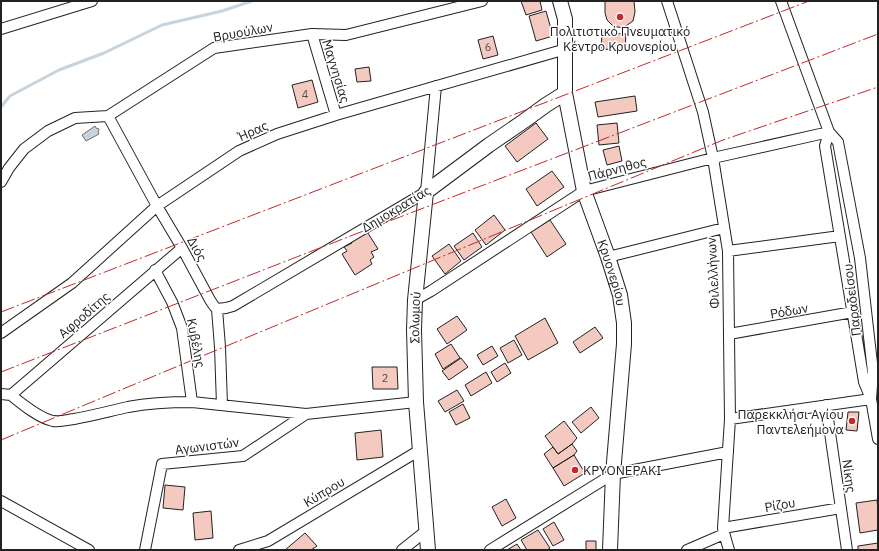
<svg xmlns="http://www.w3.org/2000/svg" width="879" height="551" viewBox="0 0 879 551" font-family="'IBM Plex Sans',sans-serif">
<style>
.water{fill:#c7d3dd;stroke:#6f6f6f}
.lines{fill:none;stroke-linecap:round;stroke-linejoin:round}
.stream{stroke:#c7d3dd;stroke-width:3}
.building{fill:#f3c9c0;stroke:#222}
.street-casing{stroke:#222;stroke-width:12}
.secondary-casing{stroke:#222;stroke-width:16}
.street{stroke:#fff;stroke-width:10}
.secondary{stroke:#fff;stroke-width:14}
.power{stroke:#c62828;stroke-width:1;stroke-dasharray:14 3 2 3;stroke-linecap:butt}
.poi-dot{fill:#c62828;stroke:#fff;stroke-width:1.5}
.labels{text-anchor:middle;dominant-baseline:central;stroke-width:3;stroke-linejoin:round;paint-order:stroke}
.number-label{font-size:11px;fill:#564c4a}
.poi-label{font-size:13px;fill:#222;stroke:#fff}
.street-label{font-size:13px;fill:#222;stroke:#fff}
</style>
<rect width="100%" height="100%" fill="#fff"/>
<path class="water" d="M95,126l1,2 3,1 -1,3 1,2 -13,7 -4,-6z"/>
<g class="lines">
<path class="stream" d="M1,107l9,-11 49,-26 45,-17 58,-28 60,-14 30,-10"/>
</g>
<path class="building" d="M521,1h19l2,9 -16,5z
M605,1h29l1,11 -2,9 -10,7 -10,-2 -6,-6 -2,-7z
M546,11l7,25 -17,5 -7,-25z
M602,33l24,1 -1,16 -24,-1z
M493,36l5,19 -15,4 -5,-19z
M369,67l2,14 -14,1 -2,-13z
M312,80l6,22 -20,6 -6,-23z
M635,96l2,15 -39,6 -3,-15z
M536,123l12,16 -31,23 -12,-16z
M617,123l2,20 -20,2 -2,-20z
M619,146l3,15 -15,4 -4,-15z
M552,171l12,16 -27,19 -11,-17z
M494,215l11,15 -19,15 -11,-15z
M550,220l16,24 -19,13 -16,-25z
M366,230l12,19 -7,3 3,5 -4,3 2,4 -17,11 -13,-21 5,-3 -3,-4 8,-4 -2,-3z
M473,233l9,14 -18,13 -10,-14z
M449,244l12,17 -16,13 -13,-18z
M457,316l10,14 -20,14 -10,-15z
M545,318l13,25 -30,17 -13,-24z
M595,327l8,11 -23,15 -7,-11z
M514,340l8,15 -14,8 -8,-15z
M451,344l9,14 -17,11 -8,-15z
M492,346l6,10 -15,9 -6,-10z
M461,358l7,9 -19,13 -7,-9z
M505,363l6,10 -14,9 -6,-10z
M372,367h25l1,22h-25z
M486,372l6,11 -21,13 -6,-11z
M457,390l7,11 -19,11 -7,-11z
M463,404l7,14 -14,7 -7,-13z
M591,407l8,11 -18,15 -9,-11z
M848,412h11l-2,19 -11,-1z
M564,421l13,17 -5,6 -14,10 -13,-18z
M381,430l2,27 -26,3 -2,-27z
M572,444l5,7 -3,4 -21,13 -9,-14 9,-7 5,7z
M574,455l11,18 -21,13 -11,-18z
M165,485l20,2 -2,23 -20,-2z
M506,499l10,19 -14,8 -10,-19z
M877,500l1,9v21l-18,3 -4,-30z
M211,511l2,27 -18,2 -2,-27z
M554,522l10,18 -11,6 -10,-17z
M538,530l12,18 -3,2h-20l-6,-10z
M305,533l12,13 -6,4h-26z
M586,541h10v9h-10z
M878,543v7h-20v-4z
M517,544l4,6h-14z"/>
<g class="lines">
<g class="street-casing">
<path id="street" d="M667,1l36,111 10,46 15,93 2,168 -7,109 3,12 3,10
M781,1l48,131 9,10 22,116 13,114 -2,27
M1,29l91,-28
M312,34l24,81
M108,116l49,90 25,42 28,52 4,6 3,3 3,38 2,58
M829,132l-4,14 39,236 7,17 7,40
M1,182l8,-14 15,-19 24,-18 27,-13 33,-2 106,-68 98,-14 34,1 136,-34
M728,251l112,-15
M608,257l116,-29
M155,270l17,32 10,26 10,74
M415,300l16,-9 153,-100 129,-33 116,-26
M217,309l9,-1 7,-2 193,-114 10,-106
M1,333l71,-50 85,-77 82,-55 38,-17 59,-19 230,-66
M729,334l124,-22
M1,394l10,1 171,-147
M11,395c11,9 28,23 42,26 7,1 14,-1 21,-2 18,-3 36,-8 54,-12 21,-4 43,-5 64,-5l114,12 110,-12
M826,405l21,145
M730,419l141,-20
M1,501l88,49
M723,528l118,-20
M145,550l17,-86 81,-8 63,-42
M239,550l29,-9 152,-91
M402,550l24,-19
M490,550l123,-76 115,-22
M687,550l37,-16"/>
</g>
<g class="secondary-casing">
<g id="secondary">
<path id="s1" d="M560,1l5,18v74l19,98 24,66 12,38 4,28v21l-11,130 -3,76"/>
<path id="s2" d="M428,550l-12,-148 -2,-72 1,-30 11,-108 63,-47 35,-24 22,-16 19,-12"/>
</g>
</g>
<use href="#street" class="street"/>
<use href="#secondary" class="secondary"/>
<path class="power" d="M1,312l808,-311
M1,372l365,-142 512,-196
M1,440l170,-71 552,-229 155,-53"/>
</g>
<g class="poi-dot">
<circle cx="620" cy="17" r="4"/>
<circle cx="852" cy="421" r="4"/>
<circle cx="575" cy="470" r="4"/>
</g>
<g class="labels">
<g class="number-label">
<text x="488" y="47">6</text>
<text x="305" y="94">4</text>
<text x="385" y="378">2</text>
</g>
<g class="poi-label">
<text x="620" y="31">Πολιτιστικό Πνευματικό<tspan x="620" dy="15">Κέντρο Κρυονερίου</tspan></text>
<text x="844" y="414" text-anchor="end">Παρεκκλήσι Αγίου<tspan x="844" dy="15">Παντελεήμονα</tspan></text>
<text x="583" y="470" text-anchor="start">ΚΡΥΟΝΕΡΑΚΙ</text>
</g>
<g class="street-label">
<text transform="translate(243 32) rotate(-10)">Βρυούλων</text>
<text transform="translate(336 71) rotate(73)">Μαγνησίας</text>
<text transform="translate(253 131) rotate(-24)">Ήρας</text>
<text transform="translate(617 169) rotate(-15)">Πάρνηθος</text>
<text transform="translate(396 209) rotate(-31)">Δημοκρατίας</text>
<text transform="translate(197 249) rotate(61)">Διός</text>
<text stroke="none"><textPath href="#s1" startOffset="279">Κρυονερίου</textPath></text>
<text transform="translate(713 273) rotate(-93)">Φιλελλήνων</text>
<text transform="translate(852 300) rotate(-97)">Παραδείσου</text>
<text transform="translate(789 311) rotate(-10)">Ρόδων</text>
<text transform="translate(84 315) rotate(-41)">Αφροδίτης</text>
<text stroke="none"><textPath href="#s2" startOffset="233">Σολωμού</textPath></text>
<text transform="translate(196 343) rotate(79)">Κυβέλης</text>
<text transform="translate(207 446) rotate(-7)">Αγωνιστών</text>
<text transform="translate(849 476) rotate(82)">Νίκης</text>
<text transform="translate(324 492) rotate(-31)">Κύπρου</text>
<text transform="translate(780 505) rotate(-10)">Ρίζου</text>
</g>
</g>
<rect width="879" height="551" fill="none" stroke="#222222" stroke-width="4"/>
</svg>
